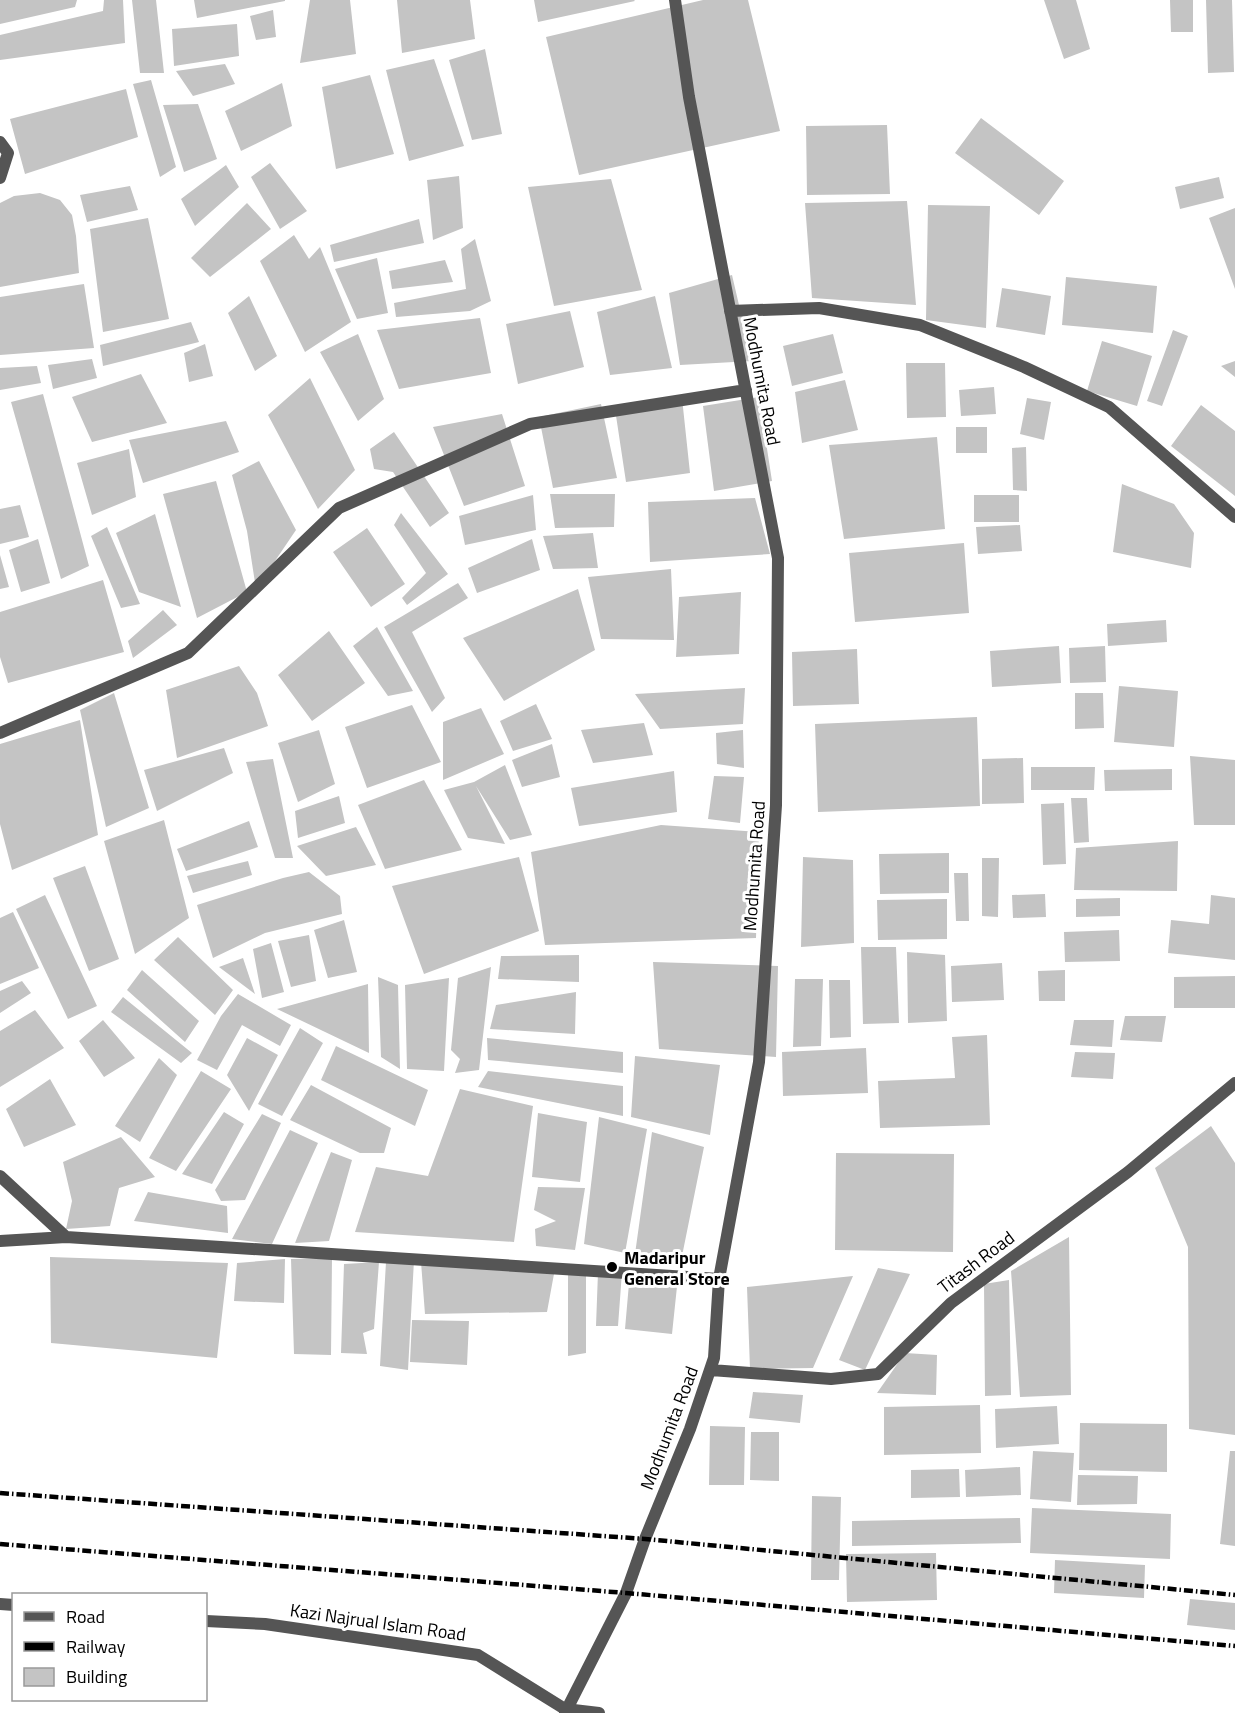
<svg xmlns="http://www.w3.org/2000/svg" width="1235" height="1713" viewBox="0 0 1235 1713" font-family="'Titillium Web',sans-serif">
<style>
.building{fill:#c4c4c4}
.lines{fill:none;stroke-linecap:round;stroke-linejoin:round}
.street{stroke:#555;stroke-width:12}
.rail{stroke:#000;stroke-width:4.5;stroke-dasharray:9 3 1.5 3;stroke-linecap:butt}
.poi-dot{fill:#000;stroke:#fff;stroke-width:2}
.labels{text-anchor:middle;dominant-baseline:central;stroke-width:6;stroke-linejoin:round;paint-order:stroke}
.street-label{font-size:18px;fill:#000;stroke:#fff}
.poi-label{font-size:18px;font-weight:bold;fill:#000;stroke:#fff;text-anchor:start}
</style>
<rect width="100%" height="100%" fill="#fff"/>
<path class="building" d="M0,0h77l-2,7 -75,17z
M104,0h19l2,43 -125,17v-25l103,-24z
M132,0h24l8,73h-24z
M194,0h91v1l-88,17z
M310,0h40l6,54 -56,9z
M397,0h73l5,39 -73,14z
M534,0h100l1,1 -97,21z
M703,0h45l32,131 -201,44 -33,-138z
M1044,0h32l14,49 -26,10z
M1170,0h23v32h-22z
M1206,0h26l2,72 -26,1z
M273,10l3,27 -20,3 -6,-24z
M237,24l2,32 -65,10 -2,-37z
M485,49l17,85 -30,6 -23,-80z
M434,59l30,87 -55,15 -23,-91z
M225,64l10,20 -42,12 -17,-25z
M370,75l24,79 -58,15 -14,-82z
M151,80l25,87 -16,10 -27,-93z
M282,83l10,43 -51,25 -16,-40z
M126,89l12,48 -113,37 -15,-55z
M198,104l19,55 -33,13 -21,-67z
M981,118l83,63 -25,34 -84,-62z
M887,125l3,69 -83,1 -1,-69z
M270,163l37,48 -27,18 -29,-52z
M226,165l13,22 -44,39 -14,-27z
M459,176l4,52 -30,12 -6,-60z
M1219,177l5,21 -44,11 -5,-22z
M611,179l31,111 -88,16 -26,-119z
M130,186l8,24 -51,12 -7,-27z
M40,193l20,7 12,15 4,21 3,37 -79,14v-84l14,-7z
M907,201l9,104 -104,-7 -7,-95z
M247,203l24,26 -61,48 -19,-19z
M928,205l62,1 -4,122 -60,-8z
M1235,208v81l-26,-71z
M148,218l21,101 -66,13 -13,-103z
M419,219l5,24 -90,19 -4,-17z
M294,235l15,24 11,-12 31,75 -46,30 -45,-91z
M475,239l16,62 -21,10 -74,6 -2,-14 72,-14 -5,-40z
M377,258l11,55 -31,6 -22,-50z
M445,260l8,22 -61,7 -3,-18z
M732,275l20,86 -72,4 -11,-72z
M1066,277l91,9 -4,47 -91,-8z
M84,284l10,64 -94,7v-58z
M1002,288l49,8 -6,39 -49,-8z
M249,296l28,60 -22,15 -27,-58z
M655,296l17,72 -62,7 -13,-63z
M570,311l14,56 -66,17 -12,-60z
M480,318l11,55 -92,16 -22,-59z
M191,322l8,20 -96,24 -3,-21z
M1173,330l15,6 -26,70 -15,-5z
M358,334l26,65 -26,22 -38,-69z
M833,334l10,39 -51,13 -9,-40z
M1102,341l50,15 -15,50 -50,-15z
M205,344l8,32 -24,6 -5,-29z
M92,359l5,19 -44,11 -5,-24z
M1235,361v16l-14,-11z
M906,363h39l1,54 -39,1z
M37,366l4,17 -41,7v-22z
M141,374l26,49 -75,19 -20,-45z
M310,378l45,92 -37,39 -50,-94z
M845,380l13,50 -56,13 -7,-51z
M994,387l2,27 -35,2 -2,-26z
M43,394l46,172 -28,13 -50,-177z
M759,397l13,84 -58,10 -11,-85z
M682,398l8,75 -64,9 -11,-73z
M1027,398l24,4 -7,38 -24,-6z
M601,404l16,74 -64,10 -14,-71z
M1201,405l34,26v65l-64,-50z
M502,414l23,72 -61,20 -31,-79z
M226,421l13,31 -96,31 -14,-43z
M956,427h31v26h-31z
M394,432l55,81 -19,14 -37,-55 -19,-3 -4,-20z
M937,437l8,92 -101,10 -15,-94z
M1026,447l1,44 -14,-1 -1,-42z
M129,449l7,48 -44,18 -15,-52z
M259,461l37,69 -40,59 -9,-58 -15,-56z
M216,481l31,111 -50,26 -34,-124z
M1122,484l52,20 20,29 -3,35 -78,-16z
M550,494h65l-1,33 -59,1z
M533,495l3,35 -71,15 -6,-29z
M974,495h45v27h-45z
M755,498l15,56 -120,8 -2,-60z
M20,505l9,32 -29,7v-35z
M401,513l47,61 -41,31 -5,-7 24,-25 -32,-48z
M155,514l26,93 -42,-15 -23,-59z
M1020,525l2,26 -44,3 -2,-27z
M107,527l33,77 -19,4 -30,-72z
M367,528l38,56 -34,23 -38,-55z
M593,533l5,35 -45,1 -10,-33z
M38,539l12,44 -29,9 -12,-42z
M532,539l8,31 -63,23 -9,-25z
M964,543l5,70 -114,9 -6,-69z
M0,555l9,32 -9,2z
M671,569l3,71 -73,-1 -13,-62z
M103,580l21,72 -116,31 -8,-26v-45z
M458,583l10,15 -56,34 33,66 -13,14 -48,-85z
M578,589l17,61 -91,51 -41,-63z
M741,592l-2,62 -63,3 3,-60z
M163,610l14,15 -44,33 -5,-17z
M1166,620l1,22 -59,4 -1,-22z
M377,627l36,64 -25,5 -35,-50z
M329,631l36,52 -53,38 -34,-46z
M1059,646l2,37 -69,4 -2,-36z
M1105,646l1,36 -36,1 -1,-35z
M857,649l2,55 -66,2 -1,-54z
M239,666l18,27 11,33 -91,32 -11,-68z
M1119,686l59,5 -4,56 -60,-5z
M745,688l-2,36 -83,5 -25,-35z
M114,693l35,115 -43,19 -26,-117z
M1075,693h28l1,35 -29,1z
M536,704l16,35 -39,12 -13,-30z
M412,705l29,57 -74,26 -22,-61z
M481,708l23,46 -61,26v-58z
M977,717l3,89 -162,6 -3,-88z
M80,720l18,115 -86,35 -12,-46v-80z
M644,723l9,32 -60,8 -12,-33z
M319,730l16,54 -37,18 -20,-59z
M743,730l1,38 -27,-4 -1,-31z
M552,744l8,33 -38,10 -10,-27z
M224,748l9,25 -76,38 -13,-41z
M1190,756l45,4v65h-41z
M1023,758l1,45 -42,1v-45z
M273,759l20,99h-18l-29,-96z
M505,765l27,70 -22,5 -34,-54 29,58 -37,-6 -24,-48 30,-8z
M1031,767h64l-1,23h-63z
M1172,769v21l-67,1 -1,-21z
M674,771l3,41 -98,14 -8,-38z
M714,776l30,1 -4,46 -32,-4z
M424,780l38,70 -77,19 -27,-64z
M339,796l6,27 -47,15 -3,-27z
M1071,798h16l2,44 -15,1z
M1064,803l2,61 -23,1 -2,-61z
M164,820l25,98 -54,36 -31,-113z
M249,821l9,26 -72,24 -9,-22z
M661,825l98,7 -3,106 -211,7 -14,-93z
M356,827l20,38 -50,11 -29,-30z
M1178,841l-1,50 -103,-1 2,-42z
M949,853v40l-69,1 -1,-40z
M519,857l20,74 -115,43 -32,-88z
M803,857l50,3 1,83 -53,4z
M982,858h17l-1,59 -16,-1z
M248,861l4,14 -59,18 -6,-17z
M85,866l34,93 -30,12 -36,-93z
M309,872l31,24 2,18 -77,19 -52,25 -16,-53 86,-27z
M954,873h14l1,48h-13z
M1045,894l1,23 -33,1 -1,-23z
M45,895l52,111 -29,13 -52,-110z
M1211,895l24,3v62l-67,-7 3,-33 38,4z
M1120,898v18l-44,1v-18z
M947,899v40l-69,1 -1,-40z
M13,912l26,56 -39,16v-66z
M344,920l13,52 -29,6 -14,-48z
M1119,930l1,31 -55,1 -1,-30z
M309,935l7,46 -25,6 -13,-46z
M178,937l55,53 -18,25 -61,-55z
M271,943l13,49 -22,6 -9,-49z
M861,947h35l3,76 -36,1z
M907,952l38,3 2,66 -39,2z
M579,955v27l-81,-3 3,-23z
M243,958l12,36 -36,-27z
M653,962l125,4 -2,91 -117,-8z
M1002,963l2,37 -52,2 -1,-36z
M491,967l-12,103 -24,3 5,-14 -9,-9 7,-72z
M142,970l57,51 -14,21 -58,-52z
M1065,970v31h-26l-1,-30z
M1235,976v32h-61v-31z
M378,977l20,8 2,84 -19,-12z
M449,978l-5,93 -37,-2 -2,-84z
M795,979h28l-2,67 -28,1z
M829,980h21l1,57 -21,1z
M22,981l9,12 -31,20v-22z
M368,984l1,69 -92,-44z
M576,992l-1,42 -85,-5 6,-24z
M238,994l53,31 -11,21 -38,-21 -25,45 -20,-10 24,-44z
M123,997l69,56 -11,10 -70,-51z
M35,1010l29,38 -64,39v-56z
M1125,1016h41l-4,26 -42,-2z
M103,1020l32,38 -31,19 -25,-36z
M1074,1020h40l-2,27 -42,-2z
M300,1028l23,15 -41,73 -24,-12z
M987,1035l3,90 -110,3 -2,-47 77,-3 -3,-41z
M247,1038l31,17 -29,56 -22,-36z
M487,1038l136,14v21l-135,-13z
M336,1046l92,44 -13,36 -94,-46z
M866,1048l2,45 -85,3 -1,-44z
M1075,1052l40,1 -2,26 -42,-2z
M635,1056l85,9 -10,70 -79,-18z
M159,1058l18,17 -37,67 -25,-16z
M201,1071l30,18 -55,82 -27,-13z
M488,1071l135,15v30l-145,-29z
M50,1079l26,46 -52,22 -18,-38z
M311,1085l80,43 -7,25h-24l-70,-33z
M460,1089l73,17 -19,136 -159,-10 21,-65 52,9z
M224,1112l20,12 -32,60 -30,-10z
M538,1113l49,9 -7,60 -48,-5z
M262,1114l19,9 -36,77 -24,1 -6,-11z
M599,1117l48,12 -22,124 -41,-9z
M1211,1126l24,37v272l-46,-6 -1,-182 -33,-79z
M290,1130l28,13 -46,101 -40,-5z
M652,1132l52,15 -23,114 -46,-7z
M121,1137l34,40 -36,11 -9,38 -44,3 6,-28 -9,-39z
M331,1152l21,8 -23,81 -34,2z
M836,1153l118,1 -1,98 -118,-2z
M538,1187l47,1 -10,62 -39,-4 -1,-17 21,-8 -22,-11z
M148,1192l79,14 1,27 -94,-12z
M1069,1237l2,158 -51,2 -9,-126z
M50,1257l178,6 -11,95 -166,-15z
M332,1258l-1,97 -37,-1 -3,-95z
M285,1259l-1,44 -50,-2 3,-38z
M414,1260l-6,110 -28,-4 6,-104z
M379,1262l-5,67 -11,4 4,21 -26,-1 3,-89z
M421,1262l135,1 -9,49 -122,2z
M878,1268l32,6 -45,96 -26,-10z
M568,1272l18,1v80l-18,3z
M598,1272h24l-4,54h-22z
M630,1272l48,5 -6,57 -47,-5z
M853,1276l-40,92 -63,1 -3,-82z
M1009,1280l2,115 -26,1 -1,-112z
M412,1320l57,1 -2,44 -57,-3z
M905,1353l32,2 -1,40 -59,-2z
M753,1392l50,3 -3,28 -51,-5z
M980,1405l1,48 -97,2v-48z
M1057,1406l2,38 -63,4 -1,-39z
M1080,1423l87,1v48l-88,-2z
M710,1426l35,1 -1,58h-35z
M751,1432h28v49l-29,-1z
M1033,1451l41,2 -3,49 -41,-3z
M1230,1451h5v95l-15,-2z
M1020,1467l1,28 -55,2 -1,-27z
M959,1469l1,28 -49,1v-28z
M1078,1475l60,1 -1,28 -60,1z
M812,1496l29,1 -2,83h-28z
M1032,1508l139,6 -1,45 -140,-6z
M1020,1518l1,25 -169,3v-25z
M936,1553l1,47 -90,2 -1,-48z
M1055,1560l90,5 -1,33 -90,-5z
M1190,1599l45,4v27l-48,-5z"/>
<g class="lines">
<path class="street" d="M0,142l8,11 -8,25
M730,311l89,-3 101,17 104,42 85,40 126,110
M0,733l188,-80 151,-145 191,-84 216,-34
M0,1176l66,61
M0,1241l66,-4 653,42
M711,1370l120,9 47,-5 73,-71 177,-131 107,-89
M0,1604l14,1
M206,1621l59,3 213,31 87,54 34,4
M565,1713l61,-120 19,-54 45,-110 24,-71 5,-79 40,-217 17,-257 2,-247 -89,-461 -14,-97"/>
<path class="rail" d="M0,1493l645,46 590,56
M0,1544l626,49 609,53"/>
</g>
<circle class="poi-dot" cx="612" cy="1267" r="6"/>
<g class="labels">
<g class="street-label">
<text transform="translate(762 381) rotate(79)">Modhumita Road</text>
<text transform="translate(754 866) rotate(-86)">Modhumita Road</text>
<text transform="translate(976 1262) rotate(-37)">Titash Road</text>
<text transform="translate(669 1428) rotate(-69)">Modhumita Road</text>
<text transform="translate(378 1622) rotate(8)">Kazi Najrual Islam Road</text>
</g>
<g class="poi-label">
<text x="624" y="1257">Madaripur<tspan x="624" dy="21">General Store</tspan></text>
</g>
</g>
<rect x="12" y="1593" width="195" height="108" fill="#ffffff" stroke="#999999" stroke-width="1.5"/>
<rect x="24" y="1612" width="30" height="9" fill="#555555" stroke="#999999" stroke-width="1.5"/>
<text x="66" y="1623" font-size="18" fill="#000000">Road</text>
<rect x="24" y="1642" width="30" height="9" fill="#000000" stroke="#999999" stroke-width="1.5"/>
<text x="66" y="1653" font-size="18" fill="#000000">Railway</text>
<rect x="24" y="1668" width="30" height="18" fill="#c4c4c4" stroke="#999999" stroke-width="1.5"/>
<text x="66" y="1683" font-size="18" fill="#000000">Building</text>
</svg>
